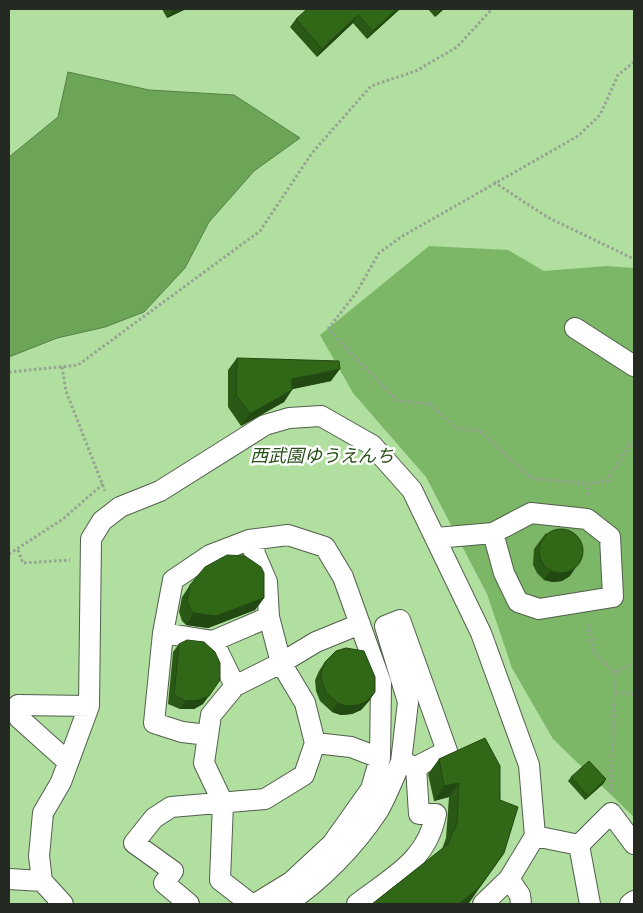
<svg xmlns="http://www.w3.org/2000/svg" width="643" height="913" viewBox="0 0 643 913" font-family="Spectral,'Noto Sans JP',serif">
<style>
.green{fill:#b0df9f}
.forest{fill:#7cb667}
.water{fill:#6ca557;stroke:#568047}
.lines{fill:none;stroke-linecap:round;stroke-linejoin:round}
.street-casing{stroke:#515f4c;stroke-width:22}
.path{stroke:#97a392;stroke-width:3;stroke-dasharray:2.5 2.5;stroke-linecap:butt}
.street{stroke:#fff;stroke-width:20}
.wall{fill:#2a5915}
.shaded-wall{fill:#224911}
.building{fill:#316818;stroke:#224911}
.labels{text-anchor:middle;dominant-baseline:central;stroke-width:5;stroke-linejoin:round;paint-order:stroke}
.park-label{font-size:18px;font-style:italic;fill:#284e18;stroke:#fff}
</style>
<rect width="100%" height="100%" fill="#d7e7d1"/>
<path class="green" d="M9,9h625v895h-625z"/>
<path class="forest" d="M429,246l79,4 36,21 63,-5 27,2v549l-81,-78 -41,-71 -25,-74 -61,-117 -73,-84 -33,-58z"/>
<path class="water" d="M68,72l81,18 85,5 66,43 -46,33 -45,51 -24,46 -41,44 -39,15 -48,11 -48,19v-200l49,-40z"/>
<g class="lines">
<g class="street-casing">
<path id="street" d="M575,328l59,38
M436,538l57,-5 38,-20 56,6 23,18 3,60 -74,12 -21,-7 -14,-29 -11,-40
M249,540l18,42 2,35 12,46 35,-21 44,-18
M400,620l47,131 -31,16 -15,-5 7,-60 -23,-76z
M163,633l50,8 22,45
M213,641l56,-24
M208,735l-26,-3 -28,-9 9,-90 10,-53 37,-25 39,-15 39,-5 37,12 18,30 38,106 -1,75 -9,31 -39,55 -41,38 -36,22
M315,743l36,4 29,11
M68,762l-49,-44 -1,-13 71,1
M535,836l44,9
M579,845l32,-32 23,31
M579,845l11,59
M9,879l33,2
M509,879l11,16 1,9
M63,904l-21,-23 -3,-25 4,-43 18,-31 28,-76 2,-167 11,-18 18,-14 40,-16 105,-66 24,-7 32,-2 51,29 40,45 69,143 48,132 6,71 -26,43 -26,25
M189,904l-25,-21 9,-12 -39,-28 20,-25 17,-11 94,-8 39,-24 11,-32 -10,-40 -24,-40 -46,23 -24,29 -7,48 19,40 -3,77 31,24
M286,904c35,-23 69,-58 92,-93 9,-15 15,-33 23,-49
M357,904c35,-27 70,-43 79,-90h-17l-3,-47
M630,904l4,-3"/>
</g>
<path class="path" d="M634,62l-16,13 -18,40 -22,21 -177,101 -22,16 -23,40 -28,36 70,72 32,3 26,24 24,3 51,47 57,6 19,-3 27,-42
M494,182l53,35 87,42
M62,367l4,24 39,100
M9,372l69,-7 182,-134 52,-78 59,-67 45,-15 41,-24 35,-38
M588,495v-11
M18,550l5,13 47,-3
M9,554l54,-35 40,-35
M588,624l6,28 21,21
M616,693l18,1
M611,792l4,-119 19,-11"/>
<use href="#street" class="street"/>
</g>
<path class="wall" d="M162,9h24l-19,9z
M400,9l-33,30 -14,-16 -36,34 -27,-30 6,-8z
M428,9h16l-9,8z
M237,358l94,23 -39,8 -8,13 -43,24 -13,-19v-37z
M546,533l24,43 -8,5 -9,1 -9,-2 -7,-7 -4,-8 1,-16z
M190,585l74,13 -9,12 -47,18 -22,-3 -4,-4 -3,-9 3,-15z
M179,644l24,60 -9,5h-14l-12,-5 5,-52z
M325,662l50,30 -6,9 -8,9 -9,4 -11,1 -9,-3 -12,-11 -4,-10 -1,-11 4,-9z
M485,738l-16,165 -2,1h-95l70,-55 4,-11 3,-41 -15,4 -6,-27 11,-15z
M571,777l35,2 -3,5 -18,16 -17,-19z"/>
<path class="shaded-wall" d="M173,9h13l-19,9z
M397,9h3l-33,30 6,-8z
M441,9h3l-9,8z
M358,15l-5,8 -36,34 5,-8z
M340,369l-9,12 -47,10 8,-12z
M292,390l-8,12 -43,24 9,-12z
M576,567l-6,9 -8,5 -9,1 -9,-2 6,-9z
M264,598l-9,12 -47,18 -22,-3 8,-12z
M375,692l-6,9 -8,9 -9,4 -11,1 -9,-3 6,-9z
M209,696l-6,8 -9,5h-14l6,-8z
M606,779l-3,5 -18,16 3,-4z
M459,783l-10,14 -15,4 10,-15z
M504,853l-35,50 -2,1h-8z"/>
<path class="building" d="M307,9h90l-24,22 -15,-16 -36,34 -26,-30z
M237,358l102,3 1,8 -48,10v11l-42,24 -14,-19z
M539 551a22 22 0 1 1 44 0a22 22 0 1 1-44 0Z
M227,555l18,1 16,11 3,6v25l-48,18 -22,-3 -4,-4 -3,-8 3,-16 15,-18z
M187,640l17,2 11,10 5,11v17l-11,16 -10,4 -13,1 -12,-6 5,-51z
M346,648l18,3 11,26v15l-8,9 -9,4 -11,1 -9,-3 -12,-10 -4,-11 -1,-10 4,-10 11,-11z
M485,738l15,28v34l18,7 -14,46 -25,35 -20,16h-87l76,-60 9,-21 2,-40 -15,3 -5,-27z
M589,761l17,18 -18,17 -17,-19z"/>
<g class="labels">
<g class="park-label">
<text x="322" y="456">西武園ゆうえんち</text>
</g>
</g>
<rect width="643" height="913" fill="none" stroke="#242a22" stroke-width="20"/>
</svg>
